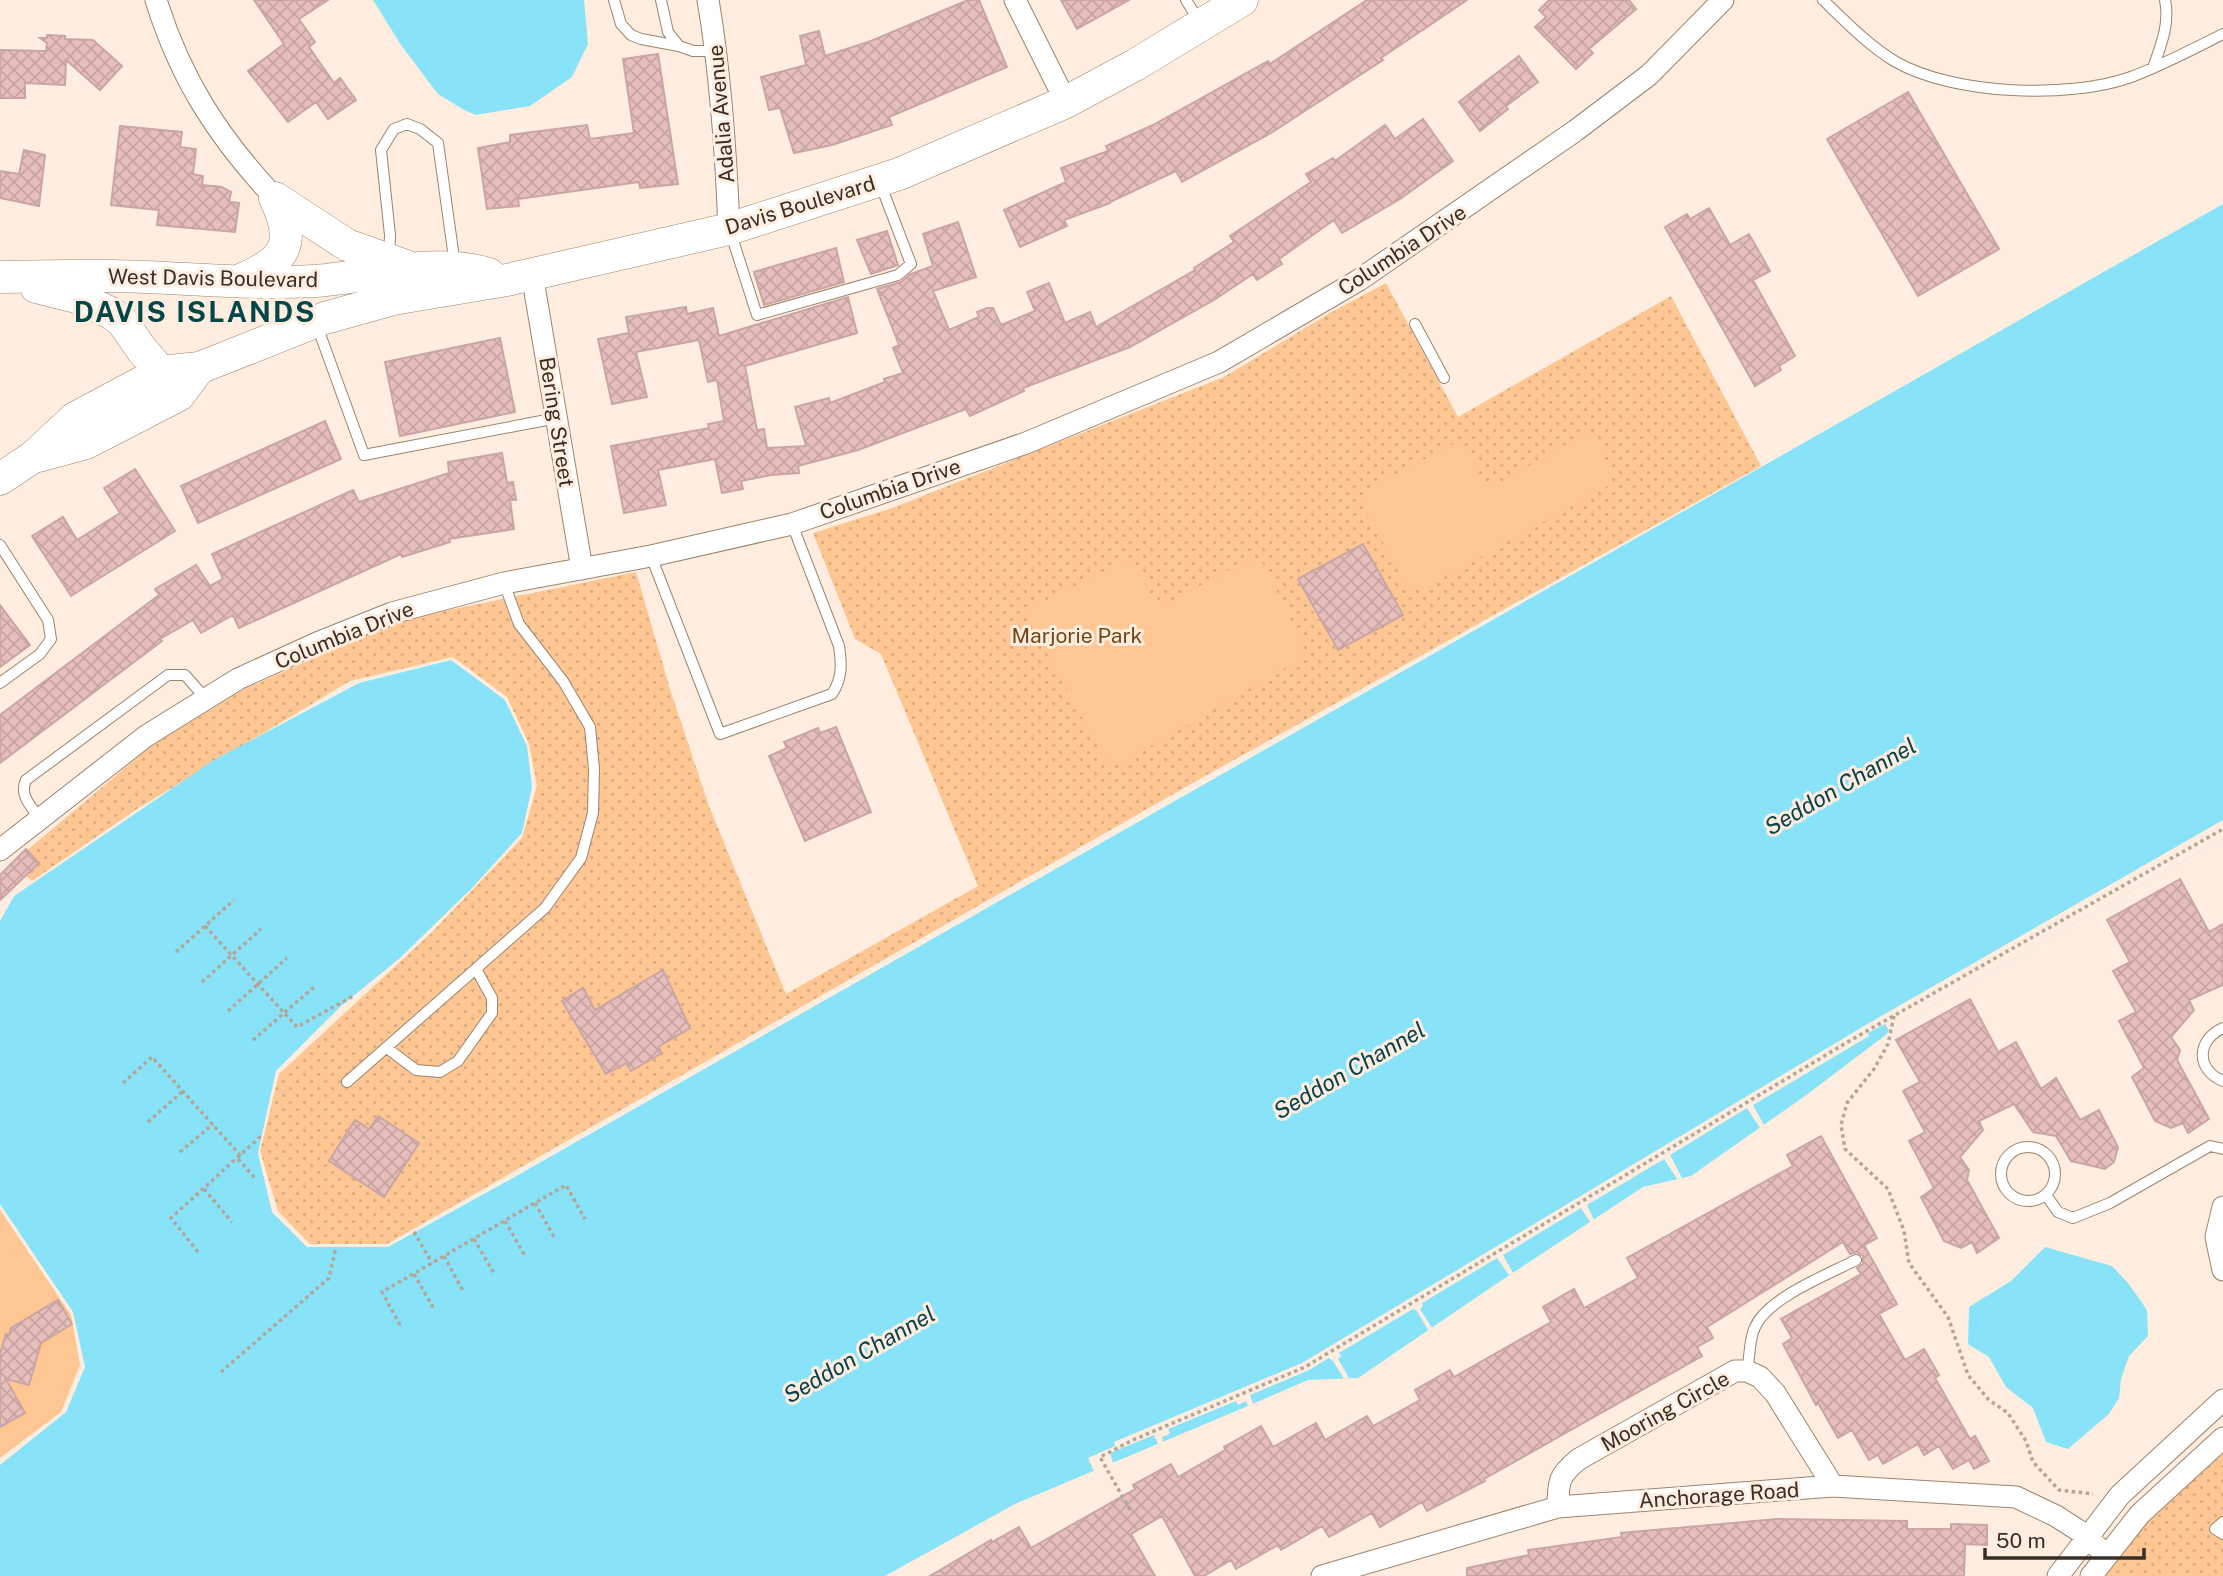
<svg xmlns="http://www.w3.org/2000/svg" width="2223" height="1576" viewBox="0 0 2223 1576" font-family="'Public Sans',sans-serif">
<style>
.green{fill:url(#green-dots)}
.pitch{fill:#fdc693}
.water{fill:#88e3f8}
.pier{fill:#ffeedf}
.building{fill:url(#building-cross-hatch);stroke:#caa5a3;stroke-width:2}
.lines{fill:none;stroke-linecap:round;stroke-linejoin:round}
.lane-casing{stroke:#9c836c;stroke-width:12}
.street-casing{stroke:#9c836c;stroke-width:23}
.secondary-casing{stroke:#9c836c;stroke-width:33}
.path{stroke:#b3a598;stroke-width:3.5;stroke-dasharray:3.5 3.5;stroke-linecap:butt}
.lane{stroke:#fff;stroke-width:10}
.street{stroke:#fff;stroke-width:21}
.secondary{stroke:#fff;stroke-width:32}
.labels{text-anchor:middle;dominant-baseline:central;stroke-width:6;stroke-linejoin:round;paint-order:stroke}
.street-label{font-size:21px;fill:#382e24;stroke:#ffeedf}
.park-label{font-size:21px;fill:#734715;stroke:#ffeedf}
.water-label{font-size:23px;font-style:italic;fill:#07424d;stroke:#ffeedf}
.district-label{font-size:28px;font-weight:bold;letter-spacing:2px;fill:#03464a;stroke:#ffeedf}
</style>
<defs>
<pattern id="green-dots" width="8" height="8" patternUnits="userSpaceOnUse" patternTransform="scale(1.75)"><rect width="8" height="8" fill="#fdc693"/><path d="M2 2h.1M6 6h.1" fill="none" stroke="#daaa7f" stroke-width="1.8" stroke-linecap="round"/></pattern>
<pattern id="building-cross-hatch" width="8" height="8" patternUnits="userSpaceOnUse" patternTransform="scale(1.75)"><rect width="8" height="8" fill="#e6bfbd"/><path d="M0 0l8 8M0 8l8-8" fill="none" stroke="#c6a4a2"/></pattern>
</defs>
<rect width="100%" height="100%" fill="#ffeedf"/>
<path class="green" d="M1386,283l72,134 213,-121 90,170 -570,318 -804,460h-77l-32,-33 -18,-60 19,-77 151,-140 92,-96 15,-52 -8,-42 -22,-47 -54,-40 -103,24 -213,128 -105,72 -20,-18 139,-117 90,-55 154,-70 241,-49 34,117 39,117 77,188 192,-108 -97,-232 -26,-15 -42,-106 79,-25 332,-131 106,-64z
M2223,1452v124h-120l42,-55z"/>
<path class="pitch" d="M1583,435l12,4 17,33 -4,14 -187,104 -13,-1 -46,-85 1,-13 91,-47 12,3 17,34 12,4z
M1249,559l13,3 42,84 -3,13 -180,104 -15,-2 -78,-142 5,-12 92,-46 11,4 18,36 11,4z
M0,1210l71,105 9,50 -19,47 -61,46z"/>
<path class="water" d="M373,0h211l4,44 -16,33 -42,29 -54,9 -12,-5 -26,-16 -37,-49z
M2223,204v634l-334,192 -2,4 -82,62 -114,80 -48,11 -144,95 -141,96 -50,2 -60,26 -233,98 -130,72h-885v-111l66,-53 19,-45 -12,-55 -73,-108v-283l14,-25 200,-136 145,-77 92,-23 54,40 22,46 5,41 -10,46 -50,55 -72,70 -59,48 -65,65 -18,82 14,59 35,35h81l123,-68z
M2045,1247l67,19 16,17 15,21 4,7 1,25 -19,20 -8,23 -2,19 -10,16 -41,35 -22,-7 -13,-34 -27,-21 -17,-30 -21,-13 1,-37 42,-26z"/>
<path class="pier" d="M2223,820v18l-334,192 -4,-6 -17,9 1,3 -116,69 11,20 -4,3 -13,-20 -77,47 12,23 -5,1 -13,-20 -77,46 7,15 -4,2 -9,-14 -78,47 10,18 -4,2 -12,-17 -75,45 1,3 -3,3 12,19 -4,2 -11,-19 -4,-2 -74,44 2,3 -3,3 11,19 -5,1 -11,-18 -4,-3 -22,13 -57,24 3,9 -5,2 -2,-5 -8,4 -2,-4 -68,28 2,5 -8,3 1,5 -5,2 -4,-9 -44,18 3,10 -19,8 -6,-13 27,-12 -1,-4 188,-79 567,-340z"/>
<path class="building" d="M254,0h74l-29,19 16,23 -6,5 25,36 6,-5 16,22 -28,19 -12,-17 -28,20 -40,-51 36,-27z
M968,0h11l28,67 -118,50 3,8 -60,20 -38,8 -14,-45 -11,2 -8,-33 45,-12 -6,-29 19,-5 6,25 46,-15z
M1061,0h68l-52,29z
M1367,0h100l-86,58 2,2 -112,73 -89,49 -6,-11 -66,31v1l-46,17 3,6 -47,21 -16,-37 62,-28 -5,-14 47,-17 -2,-5 47,-21 115,-64 2,3z
M1549,0h80l7,9 -47,40 4,4 -17,16 -41,-42 11,-10 -7,-7z
M47,35l18,1v3l28,1 29,26 -22,24 -34,-30 -1,25 -40,-2v15h-25v-48l46,1 1,-8 -7,-5h7z
M658,54l20,130 -38,4 -1,-6 -121,17 1,7 -32,3 -9,-61 32,-6v-7l77,-10 3,14 44,-6 -11,-74z
M1519,56l19,26 -32,24 2,3 -28,22 -21,-29z
M1908,92l91,157 -81,47 -91,-157z
M1423,119l30,42 -53,38 -58,34 -8,-13 -55,39 3,5 -25,16 -4,-6 -39,26 -84,47 -107,41 1,3 -54,25 -4,-7 -108,41 -60,16 1,7 -28,2 -30,6 2,8 -21,4 -7,-34 -57,11 8,35 -42,8 -13,-67 98,-18 -1,-4 16,-3 -7,-41 -9,2 -9,-42 -63,12 11,45 -35,7 -14,-65 31,-6 -3,-16 60,-10 1,7 26,-6 6,28 129,-39 9,36 -112,33 12,64 7,-1 3,19 39,-2 -11,-39 34,-9 1,5 55,-21 -1,-3 19,-6 -10,-25 6,-3 -22,-56 24,-7 10,-8 22,-8 -10,-32 35,-12 18,55 -43,14 16,39 30,-13 -2,-5 10,-4h6l8,17 34,-14 -8,-19 22,-9 16,40 25,-11 6,15 99,-57 -1,-2 40,-26 -4,-6 81,-54 -5,-8 27,-16 2,3 50,-36 10,14z
M120,126l62,6 -2,15 16,2 -3,25 10,2 -1,9 20,2 9,5 -2,10 10,1 -4,29 -78,-7 2,-15 -48,-5z
M24,150l21,5 -6,51 -39,-8v-27l19,3z
M1709,208l21,37 19,-11 21,37 -17,9 42,76 -16,10 2,4 -26,16 -90,-159 22,-13 3,5z
M887,231l11,34 -27,9 -14,-34z
M836,248l8,34 -80,23 -10,-33z
M500,338l15,74 -115,24 -15,-74z
M325,421l16,38 -143,64 -17,-37z
M502,453l5,30 6,-1 3,18h-6l4,29 -65,10 1,3 -48,15 -1,-3 -162,74 -6,-13 -32,18 -8,-13 -33,19 2,2 -162,122v-48l159,-120 -4,-6 41,-24 14,21 13,-7 -11,-25 141,-64 6,12 90,-29 -1,-11z
M135,469l40,62 -104,65 -39,-60 31,-19 14,23 43,-27 -16,-25z
M1363,544l40,71 -65,35 -40,-71z
M0,605l30,40 -30,22z
M836,727l35,85 -66,29 -36,-85 18,-8 -3,-6 34,-14 2,5z
M26,849l13,14 -39,37v-25z
M2180,879l29,53 14,-8v61l-34,15 5,10 -23,27 9,13 -3,10 32,59 -21,14 -5,-10 -12,5 -16,-7 -23,-44 12,-9 -25,-47 17,-9 -23,-41 17,-9 -23,-42z
M663,970l27,58 -32,19 4,6 -31,18 -5,-8 -20,11 -44,-73 21,-13 12,22z
M1970,999l28,53 18,-10 25,47 15,-11 24,42 19,-10 19,37 -4,15 -9,7 -34,-8 -15,-25 -23,-4 -19,-28 -35,17 4,9 -23,27 9,13 -2,10 32,58 -22,15 -5,-11 -11,6 -17,-7 -23,-44 13,-9 -25,-47 16,-9 -22,-41 17,-9 -24,-42z
M378,1116l41,27 -35,54 -55,-36 26,-41 14,9z
M1821,1136l56,102 -13,7 33,59 -18,10 26,46 19,-11 15,26 -4,3 35,61 5,-3 14,25 -15,8 -5,-9 -16,9 -14,-23 -15,9 -6,-11 -35,20 -5,-9 -9,5 -17,-30 -14,8 -20,-35 -2,2 -33,-61 9,-6 -11,-19 80,-45 -4,-6 6,-4v-8l-6,-4 -7,2 -7,-12 -136,85 6,11 -16,9 5,9 -218,123 1,2 -58,30 -5,-9 -42,25 -8,-14 -43,24 -7,-11 -41,24 -3,-5 -42,24 -5,-9 -27,16h-9l-33,-60 -31,18 24,42h-225l61,-36 1,2 27,-15 12,21 104,-59 -2,-4 38,-21 7,13 47,-27 -1,-3 37,-21 12,21 43,-24 9,17 42,-24 6,10 47,-26 -5,-10 35,-20 4,7 97,-55 -8,-15 31,-18 10,19 54,-30 -11,-20 166,-92 -6,-11z
M58,1300l14,24 -31,19 -12,42 -23,-6 19,34 -25,14v-73l6,-20 3,1 2,-7z
M1777,1519l130,2v8h44v-5l36,1v20l-22,-1 -1,32h-497v-8l62,-13 -1,-5 94,-13 -1,-4z"/>
<g class="lines">
<g class="lane-casing">
<path id="lane" d="M614,0l7,24 10,11 10,4 38,7 14,5h23
M661,0l7,32 11,14
M1186,0l14,23
M1823,0c23,22 46,46 73,62 58,33 174,37 235,15 32,-12 62,-28 92,-43
M2153,68c8,-23 17,-44 12,-68
M730,231l27,84 141,-40 13,-11 -31,-81
M389,256l1,-21 -9,-85 13,-21 13,-5 13,5 18,14 17,122
M316,323l48,132 193,-37
M1415,324l29,54
M0,545l48,75 3,19 -11,15 -40,29
M651,556l69,178 112,-40c10,-15 10,-29 7,-48l-47,-122
M40,819c-9,-13 -21,-23 -14,-39l142,-105h17l21,24
M2223,1028c-27,12 -27,42 0,53
M387,1048l29,22 24,2 18,-11 34,-48v-15l-16,-29
M347,1082l198,-174 36,-50 12,-45 1,-44 -4,-42 -27,-46 -44,-57 -15,-41
M2001 1174a27 27 0 1 1 54 0a27 27 0 1 1-54 0Z
M2046,1195l12,17 15,6 37,-15 100,-57 13,3
M1747,1371c3,-14 2,-32 8,-44 14,-30 72,-52 101,-67
M2223,1522l-8,7 8,5"/>
</g>
<g class="street-casing">
<path id="street" d="M156,0c25,80 62,137 119,198
M708,0c13,76 18,152 21,229
M1015,0l51,102
M532,274l50,295
M0,850l146,-114 92,-57 79,-36 75,-30 112,-30 147,-27 141,-32 234,-81 193,-81 140,-82 216,-149 74,-56 74,-75
M2223,1207l-7,30 7,33
M1558,1507c0,-26 1,-32 21,-48l156,-88h12l13,6 15,16 58,93
M1322,1576l236,-69 275,-21 183,11 40,19 31,20 19,20
M2058,1576l62,-81 103,-95
M2091,1576l49,-62 83,-76"/>
</g>
<g class="secondary-casing">
<path id="secondary" d="M275,198l72,47 59,21
M0,277c37,0 75,-2 112,-1 67,1 135,9 203,5 56,-4 118,-24 174,-7
M238,281c46,-19 60,-35 37,-83
M36,287l40,10 35,16 11,8 20,29 19,22
M38,456l48,-13 93,-48 20,-27
M0,479l33,-22 42,-39 86,-46 38,-4 126,-50 68,-19 114,-19 222,-51 170,-55 167,-72 69,-37 107,-65"/>
</g>
<path class="path" d="M205,926l92,101 58,-32
M176,952l58,-52
M202,982l59,-53
M228,1011l59,-53
M1894,1016l-6,28 -14,25 -27,34 -6,22 4,24 43,40 16,42 5,32 39,54 20,58 21,25 19,13 18,28 7,21 26,28 34,4
M253,1040l61,-53
M123,1083l29,-26 89,99
M148,1122l35,-31
M180,1152l33,-28
M238,1159l18,20
M204,1189l28,33
M535,1203l19,34
M505,1221l20,35
M414,1232l18,31
M474,1239l20,34
M198,1252l-27,-34 91,-83
M444,1256l19,35
M414,1274l20,35
M400,1325l-18,-33 184,-107 19,34
M221,1372l108,-94 7,-31
M1130,1510l-30,-53 33,-17 172,-73 546,-327 372,-211"/>
<use href="#lane" class="lane"/>
<use href="#street" class="street"/>
<use href="#secondary" class="secondary"/>
</g>
<g class="labels">
<g class="street-label">
<text transform="translate(721 114) rotate(-95)">Adalia Avenue</text>
<text transform="translate(800 205) rotate(-17)">Davis Boulevard</text>
<text transform="translate(1402 250) rotate(-33)">Columbia Drive</text>
<text transform="translate(213 278) rotate(1)">West Davis Boulevard</text>
<text transform="translate(557 422) rotate(81)">Bering Street</text>
<text transform="translate(890 489) rotate(-19)">Columbia Drive</text>
<text transform="translate(344 635) rotate(-22)">Columbia Drive</text>
<text transform="translate(1665 1411) rotate(-29)">Mooring Circle</text>
<text transform="translate(1719 1495) rotate(-4)">Anchorage Road</text>
</g>
<g class="park-label">
<text x="1077" y="635">Marjorie Park</text>
</g>
<g class="water-label">
<text transform="translate(1840 786) rotate(-30)">Seddon Channel</text>
<text transform="translate(1349 1070) rotate(-30)">Seddon Channel</text>
<text transform="translate(859 1354) rotate(-30)">Seddon Channel</text>
</g>
<g class="district-label">
<text x="195" y="311">DAVIS ISLANDS</text>
</g>
</g>
<path d="M1985 1548v10h159v-10" fill="none" stroke="#382e24" stroke-width="3.5"/>
<text x="1996" y="1548" font-size="21" fill="#382e24" stroke="#ffeedf" stroke-width="5" paint-order="stroke">50 m</text>
</svg>
